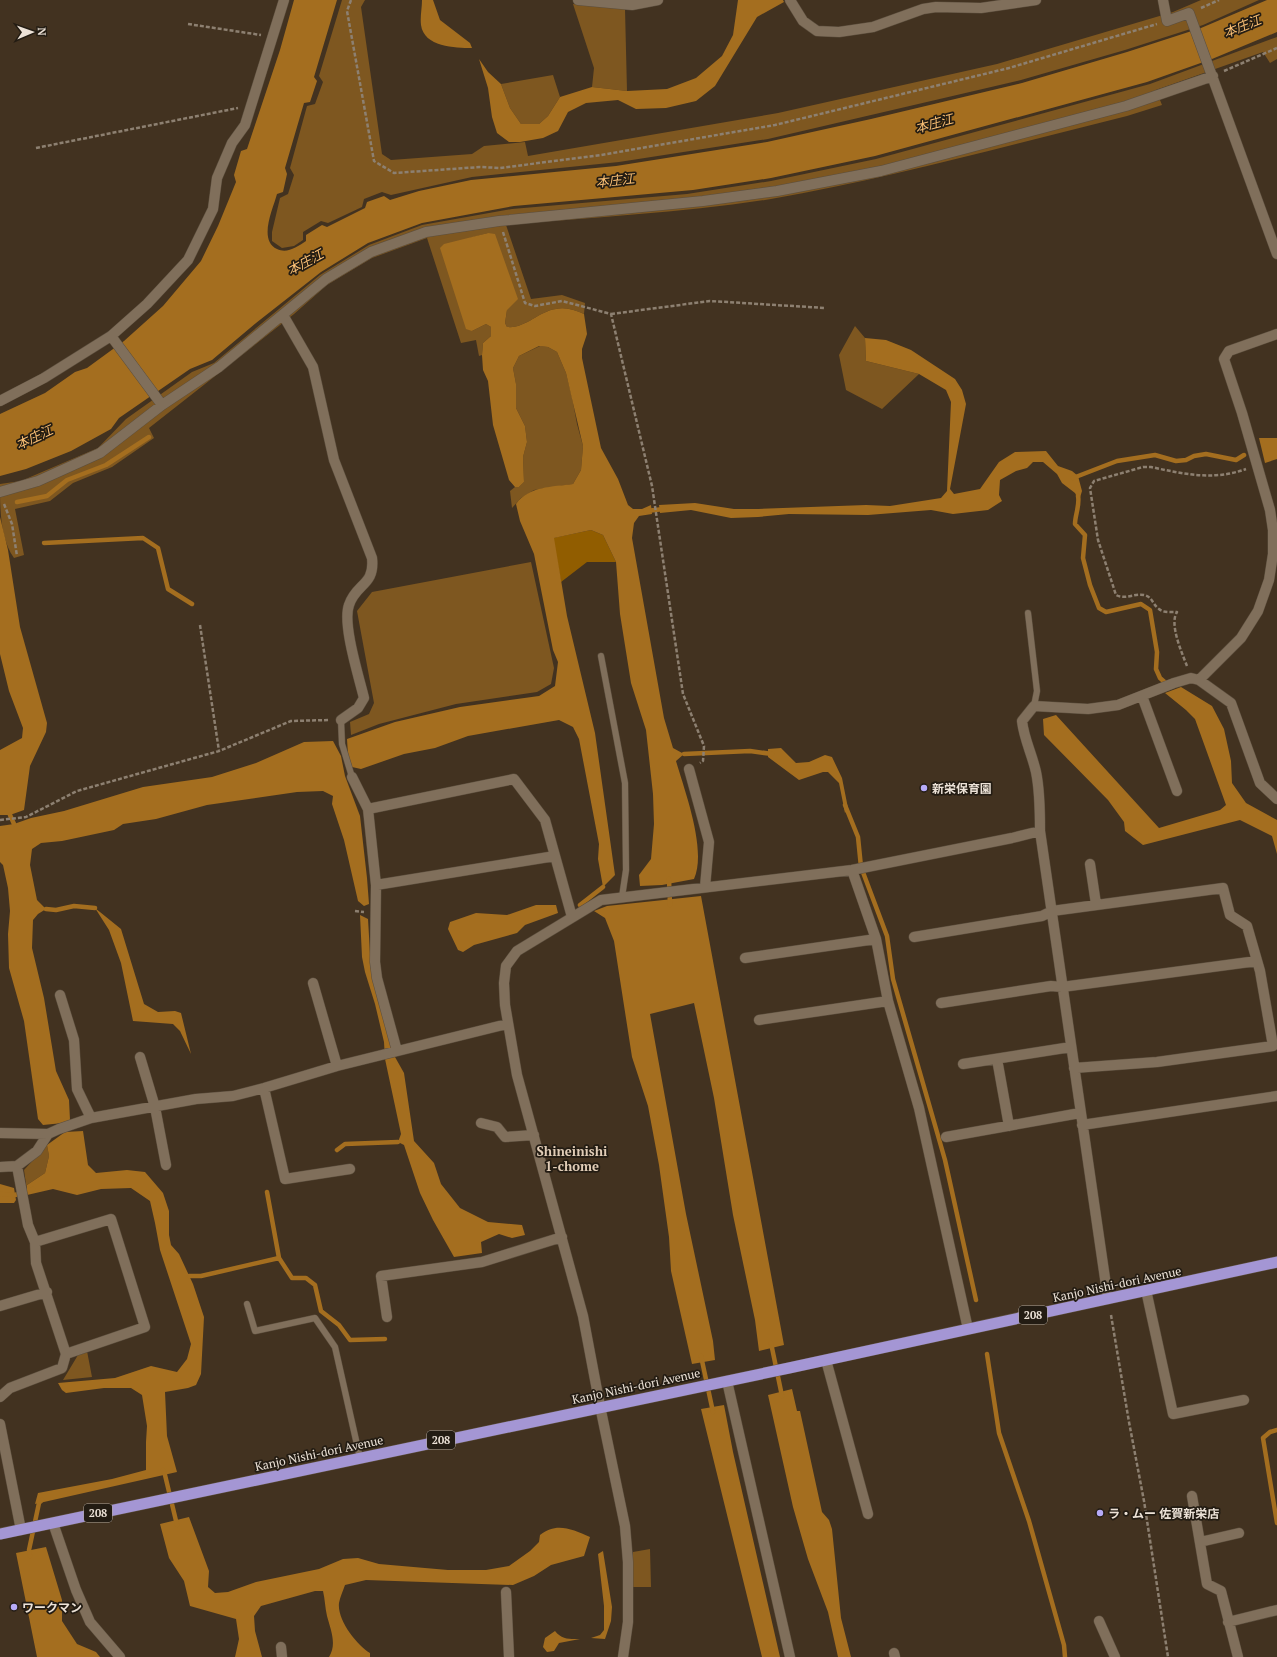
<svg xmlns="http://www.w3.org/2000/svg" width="1277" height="1657" viewBox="0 0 1277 1657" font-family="'PT Serif','Noto Sans JP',serif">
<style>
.green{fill:#7e5720}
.forest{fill:#915d00}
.water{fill:#a46e1f}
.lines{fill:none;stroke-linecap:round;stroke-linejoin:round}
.stream{stroke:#a46e1f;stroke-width:4.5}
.service-casing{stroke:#5b4e3d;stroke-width:7}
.minor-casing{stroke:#5b4e3d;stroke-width:11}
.trunk-casing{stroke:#5b4e3d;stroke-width:12}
.path{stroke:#8d8071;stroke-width:2.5;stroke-dasharray:4 2;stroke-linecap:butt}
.service{stroke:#806f5b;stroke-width:6}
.minor{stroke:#806f5b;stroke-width:10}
.trunk{stroke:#a496d4;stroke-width:11}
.poi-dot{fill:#b7abf8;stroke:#231c13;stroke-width:1.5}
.labels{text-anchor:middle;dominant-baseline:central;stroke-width:3.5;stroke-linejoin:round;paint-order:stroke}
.shield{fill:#231c13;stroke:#b0a79c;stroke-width:1}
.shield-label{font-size:11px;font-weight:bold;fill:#ece2d7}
.poi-label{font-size:12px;font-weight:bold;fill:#ece2d7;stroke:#231c13;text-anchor:start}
.street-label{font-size:12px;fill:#ece2d7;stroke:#231c13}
.water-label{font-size:13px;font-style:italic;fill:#fbc075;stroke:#231c13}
.neighbourhood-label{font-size:13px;font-weight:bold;fill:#e1cdb7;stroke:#231c13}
</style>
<rect width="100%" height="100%" fill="#423220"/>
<path class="green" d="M342,0h23l-4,7 21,147 9,6 81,-6 12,-8 41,-4 3,14 250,-43 219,-49 176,-52 28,-12h58l-56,25 -78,25 -104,30 -253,59 -149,23 -147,15 -81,18 -9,-3 -18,7 -2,8 -34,16 -7,-2 -18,11v8l-9,6 -12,2 -10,-7v-9l8,-34 8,-4 6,-19 -4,-7 17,-62 8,-2 8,-22 -4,-6z
M573,4l52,5 2,82 -35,-4 2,-19z
M1277,37v22l-7,4 -7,-11 -107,38 6,15 -35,11c-118,29 -235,62 -356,83 -87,14 -177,18 -265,26l25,74 31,-4 23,8 -1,11c-9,-4 -18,-7 -28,-5 -17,2 -31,20 -49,18l-2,-4 2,-13 -19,-77 -18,5 2,93 14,-7 5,3v9l-8,7 -1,12 -3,1 -3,-16 -15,3 -34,-105 -55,20 -45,27 -33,29 -145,114 5,10 -42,29 -39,16 -23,18 -35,8 9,46 -10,3c-14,-20 -14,-49 -14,-74l21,-3 77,-33 28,-29 66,-47 22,-9 106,-88 49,-30 53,-20 90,-16 175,-15 84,-13 105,-22 274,-75z
M553,75l7,22 -12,19 -9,8h-18l-11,-16 -9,-24z
M855,326l10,12 1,23 53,13 -37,35 -36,-19 -7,-35z
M540,346l8,1 9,5 9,21 6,24 5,27 6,22 -2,24 -8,14 -39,6 -13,8 -9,10 -2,-17 5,-4h4l5,-5 -1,-25 4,-15 -2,-16 -9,-18v-24l-3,-16 6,-12z
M531,562l23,106 -3,16 -14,8 -81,12 -77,20 -28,11 -1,-13 19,-8 5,-11 -17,-92 15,-19z
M47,1145l2,11 -4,17 -18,12v6l-3,-21z
M87,1351l5,26 -29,3 15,-25z
M650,1549l1,38h-19l1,-35z"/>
<path class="forest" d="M591,530l12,5 13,27h-29l-26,20 -8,-44z"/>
<path class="water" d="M294,0h43l-23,77 3,4 -7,21 -6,1 -19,65 2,6 -4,18 -6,2c-4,15 -19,46 0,55 10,5 20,-2 29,-8v-6l16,-10 5,2 38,-19 2,-6 17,-6 6,4 29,-9 52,-11 145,-14 151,-24 104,-23 151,-36 105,-31 74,-24 66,-28h10v32l-65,27 -65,23 -272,74 -104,22 -78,12 -179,16 -92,17 -54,20 -47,29 -65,51 -44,37 -22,9 -71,49 -8,11 -40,22 -45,18 -26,7v-62l45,-21 30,-21 12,-4 37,-27 39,-35 38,-45 17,-35 18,-44 -2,-7 7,-24 6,-2 33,-99z
M422,0h11l7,20 30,23 2,5c-17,0 -48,-1 -51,-23 -1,-8 1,-17 1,-25z
M738,0h45l1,2 -27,15 -42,69 -19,15 -30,7 -30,1 -18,-9 -32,3 -18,9 -10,19 -15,7 -23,4h-11l-12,-9 -5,-16 -4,-29 -9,-29 9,13 13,12 9,24 11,16h18l9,-8 12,-19 32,-10 35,4 40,-2 29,-11 26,-22 11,-21z
M488,233l7,1 23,65 -11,11 -2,13 2,4c18,2 32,-16 49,-18 10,-2 19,1 28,5l3,20 -5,15v9l19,90 17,31 10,26 5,4h9l9,-4 1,9 -13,2 -5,7 -2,15 32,180 9,30 11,6 -8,7c9,31 31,89 18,118l-32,6 -22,1 -1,-11 12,-16 3,-35 -1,-30 -7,-64 -15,-47 -11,-69 -4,-52 -13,-27 -12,-5 -37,8 13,78 28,117 20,142 -12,12 -5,-28 1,-15 -20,-105 -6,-12 -14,-7 -91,16 -33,12 -31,6 -43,15 -9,-2 -4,-12 -1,-16 48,-17 65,-15 79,-11 16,-10 3,-24 -5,-12 -19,-96 -14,-33 -4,-17c13,-18 36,-17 57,-20l8,-14 2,-24 -17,-73 -9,-21 -9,-5 -9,-1 -20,10 -6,12 3,16v24l9,18 2,16 -4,15 1,25 -5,5h-4l-6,-7 -16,-55 -5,-44 -5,-11 -1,-15 1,-12 8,-7v-9l-5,-3 -14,7 -6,-2 -26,-81 4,-4z
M865,338l21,2 25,10 44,29 7,11 4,14 -16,85 4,5 26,-5 19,-27 16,-10 31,-1 12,15 14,5 6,5 4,15 -3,10 -4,-8 -13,-10 -5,-9 -14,-12h-10l-6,6 -11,3 -16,9 -1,15 3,6 -14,9 -35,4 -22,-4 -63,5 -79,-1 -31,3 -27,1 -40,-8 -31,3 -1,-8 36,-2 39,6h24l108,-4 24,1 51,-8 6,-7 4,-89 -5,-12 -27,-16 -53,-13z
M1259,438h18v21l-12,4z
M0,517l8,33 12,77 27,96 -1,9 -16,34 -6,44 -14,5h-10v-65l22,-12 1,-10 -14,-37 -9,-37z
M1181,687l31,19 12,23 7,32 1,22 14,20 31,17v34l-5,-18 -32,-16 -97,25 -18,-14 -1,-9 -16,-22 -64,-65 -1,-16 13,-4 103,113 61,-18 6,-5 -31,-86 -9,-9 -21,-17z
M333,741l8,15 4,20 15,40 7,62 2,26 -5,2 -6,-5 -14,-61 -12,-36 1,-8 -10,-5 -26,1 -90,13 -51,14 -33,5 -9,6 -52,11 -21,2 -9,6 -2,16 7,35 9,9 -8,5 -5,6 -1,28 12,50 12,73 13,29 1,20 -7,3 -20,2 -5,-6 -14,-98 -15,-53 -1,-34 2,-23 -2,-23 -5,-23 -3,-3v-36l14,-2 17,-6 33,-7 79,-24 69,-10 44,-14 48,-21z
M781,748l15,15 13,-1 16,-7 7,2 10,21 6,30 -3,5 -6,-30 -11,-11h-5l-24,8 -31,-23v-8z
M701,896l83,449 -25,6 -4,-31 -22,-105 -19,-117 -20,-95 -44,11 36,200 27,127 2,19 -23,4 -21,-93 -2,-34 -10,-72 -11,-59 -16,-49 -18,-116 -9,-23 -11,-7 13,-5z
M536,905h20l2,8 -33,12 -8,8 -43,12 -11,7 -5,-2 -10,-21 2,-7 26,-9 31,2z
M95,908l26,21 23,75 14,8 17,-1 6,2 10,41 -11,-23 -7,-7 -40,-3 -12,-58 -12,-33z
M360,915l8,4 3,51 24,87 9,16 10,68 20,22 7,21 19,24 28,14 34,3 3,10 -13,3 -13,-4 -18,8 1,11 -28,4 -21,-37 -13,-27 -16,-48 -6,-3 3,-8 -16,-75 -1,-17 -9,-38 -10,-32 -3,-15z
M83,1131l5,34 8,8 31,-3 18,2 18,21 6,18v24l2,10 8,9 14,30 11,33 -3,57 -5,11 -8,3 -23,4 2,44 10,36 -142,32 3,-11 74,-14 34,-9v-28l1,-16 -5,-31 -11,-7h-27l-38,5 -4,-3 -4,-7 57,-5 36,-12 26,6 10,-13 4,-15 -31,-94 -5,-27 -5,-22 -19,-13 -30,1 -24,6 -24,-6 -26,6v-10l18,-12 4,-17 -2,-11 18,-13z
M0,1184l14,4 2,12 -2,3h-14z
M792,1389l5,22h3l22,101 7,8 3,9 9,89 10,39h-13l-10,-45 -20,-53 -15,-52 -25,-112z
M724,1405l9,47 47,205h-18l-61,-248z
M189,1517l20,54 -1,16 7,6 13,-1 28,-10 63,-13 24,-10 15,-1 21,6 69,6h38l23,-4 21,-15 9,-9 1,-7c16,-13 32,-6 50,2l-6,19 -33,9 -17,11 -21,9 -147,-5 -21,5c-2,6 -5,12 -6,18 -2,17 18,42 31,50v4h-41c8,-13 2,-26 -2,-41 -2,-8 -2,-17 -4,-25h-8l-54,15 -7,10 1,15 7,26h-27l4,-18 -3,-20 -46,-13 -6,-25 -15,-23 -9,-34z
M46,1547l16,53v21l15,23 19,8 4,5h-63l-21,-104z
M603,1551l9,56 -1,14 -6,18 -14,-1 9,-3 4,-5v-24l-6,-52z
M555,1631c7,9 15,8 25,8l-21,4 -5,8 -7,1 -4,-5 2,-9z"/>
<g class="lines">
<path class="stream" d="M1073,478l44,-17 38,-6 21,6 10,-1 8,-4 12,-2 30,6 8,-5
M1078,496c2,9 -3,19 -3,28l10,11 -2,23 7,27 9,23 7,4 35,-8 9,6 7,42 -1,17 4,9 8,7
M17,502l30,-6 20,-16 39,-15 43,-28
M646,511l18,-2
M44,543l99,-5 15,10 10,41 24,15
M684,754l66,-3 22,3
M845,805l13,32 3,30 26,69 6,43 52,181 31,140
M10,815l4,9
M669,879l1,26
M580,905l23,-18
M46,909l10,1 18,-4 21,2
M337,1150l8,-6 53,-2
M267,1192l12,66
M0,1194l15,1 18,-6
M189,1276h12l78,-18 13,20h14l9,7 6,26 18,14 11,15 35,-1
M771,1343l11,53
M987,1354l12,79 30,88 35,124 1,12
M701,1356l12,56
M1277,1430l-7,2 -7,6 14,85
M163,1470l2,5 12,50
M30,1556l-1,-6 10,-47 3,-3"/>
<g class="service-casing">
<path id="service" d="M1028,613l9,78 -3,15
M601,656l24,127 1,87 -4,27
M341,720l1,24 10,33
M247,1304l8,27 60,-13 20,29 25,111"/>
</g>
<g class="minor-casing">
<path id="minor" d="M578,0l54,5 26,-5
M790,0l13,21 14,10 22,1 34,-5 50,-18 13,-2 45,1 55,-8
M1163,0l4,21 22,-8 88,241
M283,315l30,52 21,93 38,98c3,28 -16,25 -23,47 -7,19 10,72 15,93l-6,10 -17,12
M111,336l51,69
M0,401l44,-23 67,-42 36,-32 41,-44 25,-51 4,-31 15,-35 13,-18 39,-125
M0,492l38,-11 62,-28 62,-48 57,-38 107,-88 45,-27 55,-20 73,-11 204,-20 74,-10 104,-20 245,-65 87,-30
M1199,680l42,-42 17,-27 11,-31 4,-26v-24l-3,-20 -28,-97 -18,-54 5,-8 48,-17
M1142,696l35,95
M689,769l20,73 -4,45
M352,777l16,32 8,76 -1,77 2,16 20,73
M368,809l146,-30 31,41 27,97
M1090,864l6,40
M852,870l24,69 12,62 31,107 49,221
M376,885l179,-29
M914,937l128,-21 10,-5 171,-23 7,27 17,11 13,45 13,75 -116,16 -83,6
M745,958l131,-19
M313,983l24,83
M60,995l14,45 3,49 14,29
M941,1003l110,-17 11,1 195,-26
M759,1020l129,-19
M140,1057l15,50 11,58
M997,1059l12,67
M963,1064l108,-17
M264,1088l21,91 65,-10
M481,1123l16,4 8,10 29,-2
M1082,1125l195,-29
M0,1133l48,1
M946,1137l134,-24
M0,1167l17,-1 20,-15 11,-17 11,-5 32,-11 105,-19 37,-3 31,-8 73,-22 170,-42
M35,1242l76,-23 34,108 -79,27
M1146,1290l27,124 71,-14
M1108,1299l-68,-468c0,-20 0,-40 -4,-59 -4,-18 -12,-33 -14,-51l12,-15 54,3 30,-4 56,-22 17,-5 8,2 32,23 29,80 17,16
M0,1306l47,-14
M387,1317l-6,-41 101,-14 80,-25
M826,1360l42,154
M727,1381l63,276
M0,1397l10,-9 52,-20 4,-14 -30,-91 -1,-21 -7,-17 -11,-59
M0,1424l21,106
M1192,1496l15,88 14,7 17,66
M53,1523l23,67 14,32 30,35
M1200,1542l39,-9
M506,1592l3,65
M1099,1621l16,36
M1228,1622l49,-12
M281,1647l1,10
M894,1653l1,4
M623,1657l5,-35v-60l-3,-36 -25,-120 -17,-90 -66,-241 -12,-70 -1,-22 2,-17 11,-15 84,-51 251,-30 160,-32 28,-7"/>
</g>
<g class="trunk-casing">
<path id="trunk" d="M0,1534l789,-166 488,-106"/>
</g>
<path class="path" d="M351,0l-4,11 27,150 20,12 86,-6 20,1 101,-13 174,-30 234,-57 148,-44
M1201,8l18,-8
M188,24l73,11
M1224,71l53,-23
M36,148l202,-40
M503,232l22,71 10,3 27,-5 49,13 41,172 31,208 21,52 -1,15 -3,2
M611,314l99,-13 115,7
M4,504l8,20 5,32
M200,625l19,126
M1187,666c-5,-13 -18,-42 -10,-54 -6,0 -14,1 -18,-3 -7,-5 -6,-12 -15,-14 -9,-2 -19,5 -28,0l-18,-55 -8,-52 4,-7 49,-14h8c33,7 62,14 95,2
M0,820l26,-3 51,-26 142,-40 72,-30 39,-1
M355,911l9,1
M1111,1315l18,107 15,79 24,156"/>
<use href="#service" class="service"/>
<use href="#minor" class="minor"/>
<use href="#trunk" class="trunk"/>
</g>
<g class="poi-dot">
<circle cx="924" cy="788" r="4"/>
<circle cx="1100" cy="1513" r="4"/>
<circle cx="14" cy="1607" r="4"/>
</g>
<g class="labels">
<g class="shield">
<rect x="1019" y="1306" width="28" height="18" rx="3"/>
<rect x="427" y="1431" width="28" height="18" rx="3"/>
<rect x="84" y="1504" width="28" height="18" rx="3"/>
</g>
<g class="shield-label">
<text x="1033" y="1315">208</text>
<text x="441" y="1440">208</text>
<text x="98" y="1513">208</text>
</g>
<g class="poi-label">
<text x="932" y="788">新栄保育園</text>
<text x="1108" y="1513">ラ・ムー 佐賀新栄店</text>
<text x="22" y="1607">ワークマン</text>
</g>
<g class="street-label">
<text transform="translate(1117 1284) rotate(-12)">Kanjo Nishi-dori Avenue</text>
<text transform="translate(636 1386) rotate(-12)">Kanjo Nishi-dori Avenue</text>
<text transform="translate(319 1453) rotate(-12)">Kanjo Nishi-dori Avenue</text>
</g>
<g class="water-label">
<text transform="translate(1242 26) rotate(-22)">本庄江</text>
<text transform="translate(934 123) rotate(-15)">本庄江</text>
<text transform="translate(615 180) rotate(-6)">本庄江</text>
<text transform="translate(305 262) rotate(-28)">本庄江</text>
<text transform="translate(34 437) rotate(-25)">本庄江</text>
</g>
<g class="neighbourhood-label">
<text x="572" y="1151">Shineinishi<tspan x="572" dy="15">1-chome</tspan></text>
</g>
</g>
<g transform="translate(32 32) rotate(88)" stroke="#231c13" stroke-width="3" paint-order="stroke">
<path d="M0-3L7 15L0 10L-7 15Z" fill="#ece2d7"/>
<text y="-6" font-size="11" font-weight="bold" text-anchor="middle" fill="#ece2d7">N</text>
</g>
</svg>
